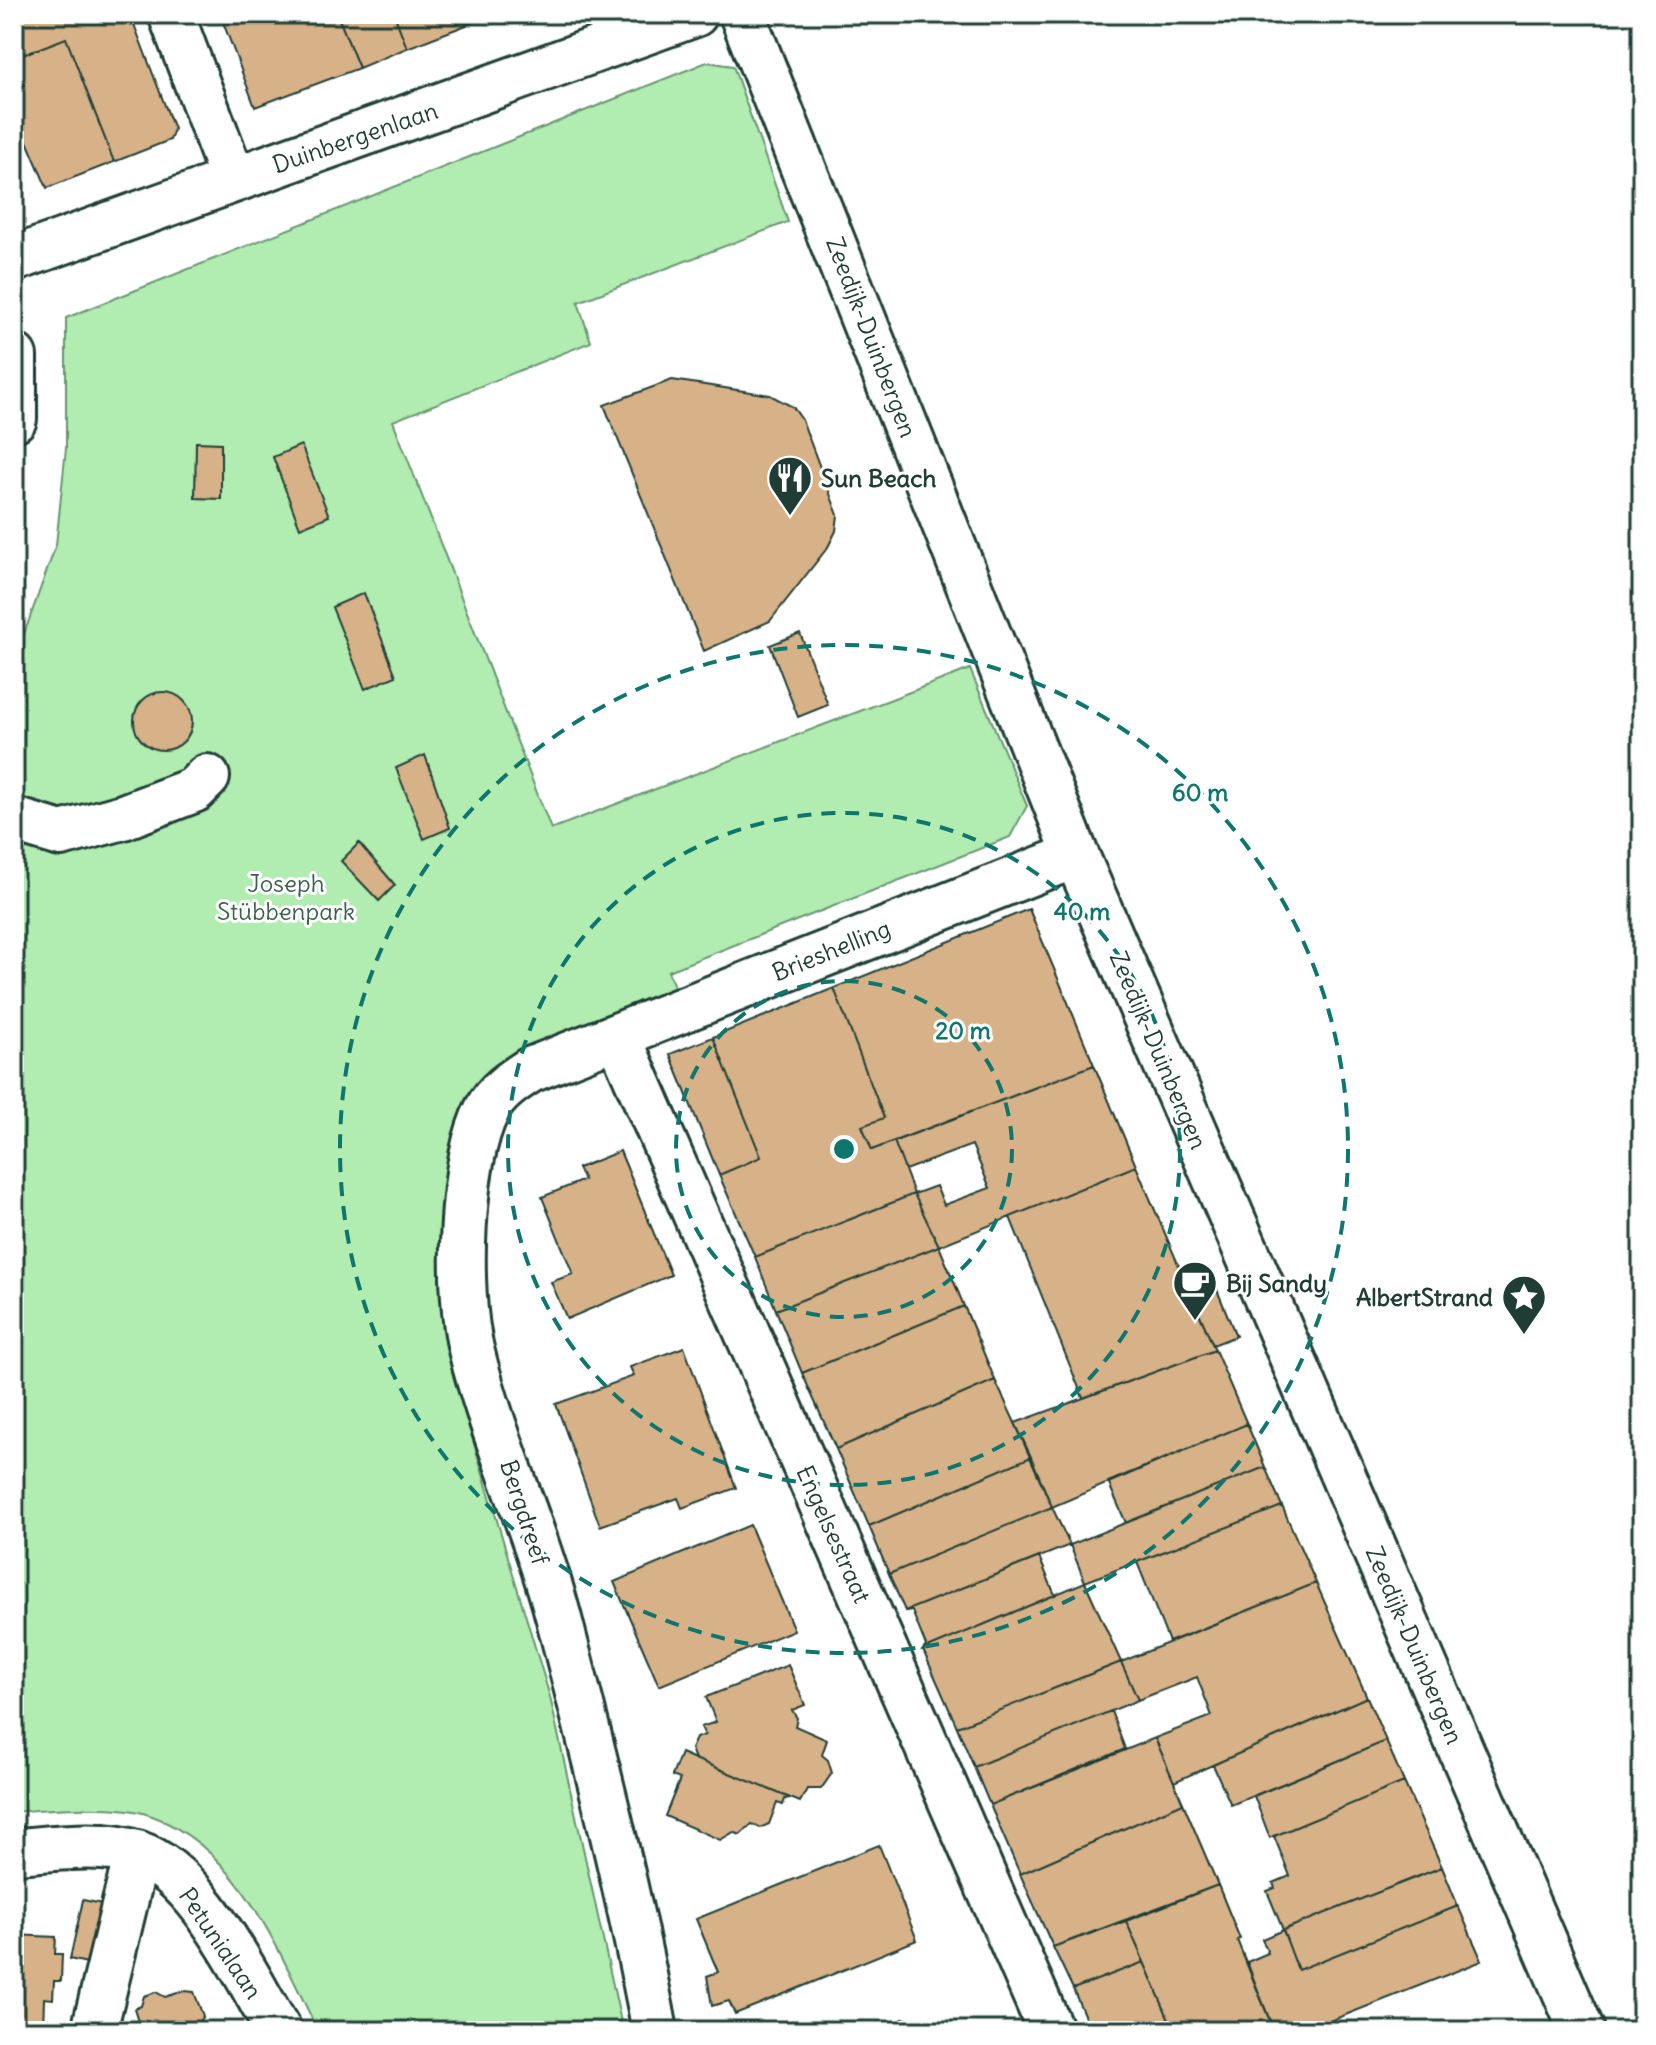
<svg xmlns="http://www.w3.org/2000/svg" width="1656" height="2045" viewBox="0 0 1656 2045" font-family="Delius,sans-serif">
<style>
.green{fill:#b1ecb1;stroke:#689472;stroke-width:2}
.building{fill:#d7b289;stroke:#1f3d34;stroke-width:2}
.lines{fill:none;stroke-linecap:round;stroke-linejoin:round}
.minor-casing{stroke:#1f3d34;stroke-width:50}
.minor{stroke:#fff;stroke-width:44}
.ring{fill:none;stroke:#0f766e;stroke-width:4;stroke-dasharray:14 10}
.labels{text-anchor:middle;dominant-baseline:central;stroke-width:6;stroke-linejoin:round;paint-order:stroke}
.street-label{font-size:24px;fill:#1f3d34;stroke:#fff}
.poi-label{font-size:24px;font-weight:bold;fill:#1f3d34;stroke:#fff;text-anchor:start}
.park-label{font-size:24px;fill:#3c604d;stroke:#fff}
.centre{fill:#0f766e;stroke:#fff;stroke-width:4}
.ring-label{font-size:24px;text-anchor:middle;font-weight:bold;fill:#0f766e;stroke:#fff;stroke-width:6;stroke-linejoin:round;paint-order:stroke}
</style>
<rect width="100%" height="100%" fill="#fff"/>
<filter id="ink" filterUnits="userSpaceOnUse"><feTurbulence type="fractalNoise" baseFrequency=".0125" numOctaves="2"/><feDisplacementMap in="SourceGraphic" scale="16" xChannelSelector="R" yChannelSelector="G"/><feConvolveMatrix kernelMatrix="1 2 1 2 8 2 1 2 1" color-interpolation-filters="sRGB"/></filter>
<g filter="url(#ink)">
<path class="green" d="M707,62l26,4 55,156 -210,80 13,40 -198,79 158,408 419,-160 57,137 -17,31 -342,134 9,23 -111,37 -58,30 -28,28 -26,43 -8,47 5,188 99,330 73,334h-305c-39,-79 -78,-183 -169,-216 -33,-12 -100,-6 -135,-3v-1150l42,-117 10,-97v-130z"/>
<path class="building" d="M14,14h116l44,115 -4,11 -56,22 -48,-124 -52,20z
M220,14h117l22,54 -104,39z
M337,14h57l13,34 -48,20z
M394,14h101l-88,34z
M66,38l48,124 -67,26 -33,-77v-53z
M672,380l98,15 23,12 9,13 36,95 -2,16 -8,16 -58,74 -66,30 -100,-246z
M196,442l25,1v56l-26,-1z
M301,445l28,71 -29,12 -27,-71z
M364,593l32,83 -31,13 -33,-82z
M800,633l28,72 -30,12 -28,-72z
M134 721a29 29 0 1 1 58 0a29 29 0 1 1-58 0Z
M425,755l25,73 -26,11 -28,-71z
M359,843l36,42 -16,16 -38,-40z
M1029,909l65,156 -222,85 -10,-24 22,-8 -50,-130z
M834,988l50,130 -22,8 10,24 22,-9 20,53 -159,63 -36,-82 42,-18 -48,-120z
M713,1037l48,120 -42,18 -49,-121z
M1094,1065l42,101 -197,80 -25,-52 22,-8 8,19 46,-17 -18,-43 -67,25 -11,-29z
M620,1151l51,124 -104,44 -16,-37 22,-8 -31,-77 42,-17 -6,-12z
M1136,1166l79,184 -132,48 -73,-181z
M914,1194l25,52 -163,64 -21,-53z
M939,1246l25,60 -162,67 -26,-63z
M1213,1280l23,56 -23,9 -24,-54z
M964,1306l31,74 -159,69 -34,-76z
M684,1347l52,141 -54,20 -4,-10 -78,28 -44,-122 78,-28 -4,-9z
M1215,1350l32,74 -195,83 -37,-84z
M995,1380l36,77 -162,69 -33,-77z
M1247,1424l18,43 -139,56 -18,-41z
M1031,1457l21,50 -163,67 -20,-48z
M1265,1467l17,39 -197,76 -15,-37z
M1282,1506l34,77 -147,59 -32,-80z
M1052,1507l18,38 -165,66 -16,-37z
M750,1525l44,105 -135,56 -45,-104z
M1039,1557l16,38 -132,55 3,-4 -14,-35h-7z
M1085,1582l36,80 -164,65 -34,-77z
M1316,1583l51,114 -193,85 -19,-44 57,-22 -15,-39 -59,23 -17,-38z
M1121,1662l17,38 -164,67 -17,-40z
M788,1665l17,40 -13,5 5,8 -2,8 32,14 -5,15 6,5 4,13 -11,16h-14l-7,13 -105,-43 -4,-10 5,-11 9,-3 -4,-8 15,-5 -10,-25z
M1367,1697l19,44 -155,64 -18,-40z
M1111,1711l14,38 -135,56 -16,-38z
M1155,1738l28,65 -163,71 -30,-69z
M1386,1741l18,41 -134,56 -16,-42z
M681,1753l14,6 95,39 -5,1 -2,6 -6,-2 -8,21 -9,4 -8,-4 -12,11 -6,-3 -14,8 -55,-24 15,-37 -8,-3z
M1404,1782l38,85 -159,63 -16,-39 8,-3 -2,-5 17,-7 -16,-40z
M1183,1803l35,82 -165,62 -33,-73z
M879,1845l38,95 -182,74 -6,-13 -17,5 -5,-30 11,-4 -22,-53z
M1442,1867l16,39 -160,64 -15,-40z
M1218,1885l22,54 -3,1 37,91h-100l-48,-110z
M83,1900l29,6 -13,60 -29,-7z
M1458,1906l24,55 -177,70h-31l-27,-69 21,-9 -6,-14 21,-9 15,40z
M1126,1921l18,41 -71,27 -20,-42z
M14,1935l42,2 -1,17h7l-1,27h-7l-1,18 -9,-1 -1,33h-29z
M1144,1962l30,69h-83l-18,-42z
M184,1991l10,1 9,24 -7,9 3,6h-58l-7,-22 7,-3 3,-10 12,-4 9,5z
M903,2018l32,13h-61l16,-6 9,4z"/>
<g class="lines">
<g class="minor-casing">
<path id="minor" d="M171,14l62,165
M742,14l334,841 506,1176
M14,259l681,-245
M14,356v63
M14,820l47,14 62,-17 71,-27 13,-13
M618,1036l433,995
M14,1851c38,-2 85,-10 122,2 63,19 110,125 143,178
M94,2031l43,-178
M655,2031c-26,-139 -61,-276 -96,-412 -24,-92 -66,-179 -88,-270 -14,-57 -11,-187 16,-239 9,-18 26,-29 43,-40l546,-215"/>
</g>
<use href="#minor" class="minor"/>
</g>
</g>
<g class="ring">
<circle cx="844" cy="1149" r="168"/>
<circle cx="844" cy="1149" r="336"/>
<circle cx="844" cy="1149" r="504"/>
</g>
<defs>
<g id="restaurant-pin" transform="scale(2.3)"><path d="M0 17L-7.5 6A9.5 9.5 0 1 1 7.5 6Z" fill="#1f3d34" stroke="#fff"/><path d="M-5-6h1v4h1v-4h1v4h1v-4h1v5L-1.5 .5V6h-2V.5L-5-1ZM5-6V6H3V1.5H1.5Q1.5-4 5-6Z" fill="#fff"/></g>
<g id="cafe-pin" transform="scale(2.3)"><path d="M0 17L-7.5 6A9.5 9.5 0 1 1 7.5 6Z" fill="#1f3d34" stroke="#fff"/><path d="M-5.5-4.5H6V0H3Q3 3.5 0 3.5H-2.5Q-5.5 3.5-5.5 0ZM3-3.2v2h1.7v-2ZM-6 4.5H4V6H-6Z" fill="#fff"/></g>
<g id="sight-pin" transform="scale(2.3)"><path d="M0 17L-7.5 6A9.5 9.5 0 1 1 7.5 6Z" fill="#1f3d34" stroke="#fff"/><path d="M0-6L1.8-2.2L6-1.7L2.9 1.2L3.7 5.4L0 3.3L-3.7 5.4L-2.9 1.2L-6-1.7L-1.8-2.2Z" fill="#fff"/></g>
</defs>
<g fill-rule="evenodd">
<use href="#restaurant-pin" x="790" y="478"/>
<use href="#cafe-pin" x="1195" y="1283"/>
<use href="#sight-pin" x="1524" y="1297"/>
</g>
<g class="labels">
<g class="street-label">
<text transform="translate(355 137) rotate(-19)">Duinbergenlaan</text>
<text transform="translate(872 337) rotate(69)">Zeedijk-Duinbergen</text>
<text transform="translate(831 950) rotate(-22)">Brieshelling</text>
<text transform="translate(1159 1050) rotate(67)">Zeedijk-Duinbergen</text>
<text transform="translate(525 1512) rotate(72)">Bergdreef</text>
<text transform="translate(834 1534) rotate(66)">Engelsestraat</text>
<text transform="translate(1415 1645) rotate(67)">Zeedijk-Duinbergen</text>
<text transform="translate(221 1943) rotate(56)">Petunialaan</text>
</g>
<g class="poi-label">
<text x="821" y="478">Sun Beach</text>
<text x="1226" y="1283">Bij Sandy</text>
<text x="1493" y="1297" text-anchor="end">AlbertStrand</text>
</g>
<g class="park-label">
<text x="286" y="883">Joseph<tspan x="286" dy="28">Stübbenpark</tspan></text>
</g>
</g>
<circle cx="844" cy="1149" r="12" class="centre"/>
<g class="ring-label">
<text x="1200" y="801">60 m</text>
<text x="1082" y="920">40 m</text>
<text x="963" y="1039">20 m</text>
</g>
<rect width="1656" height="2045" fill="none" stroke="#fff" stroke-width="48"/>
<rect x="24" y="24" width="1608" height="1997" fill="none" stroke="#1f3d34" stroke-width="3" filter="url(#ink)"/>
</svg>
